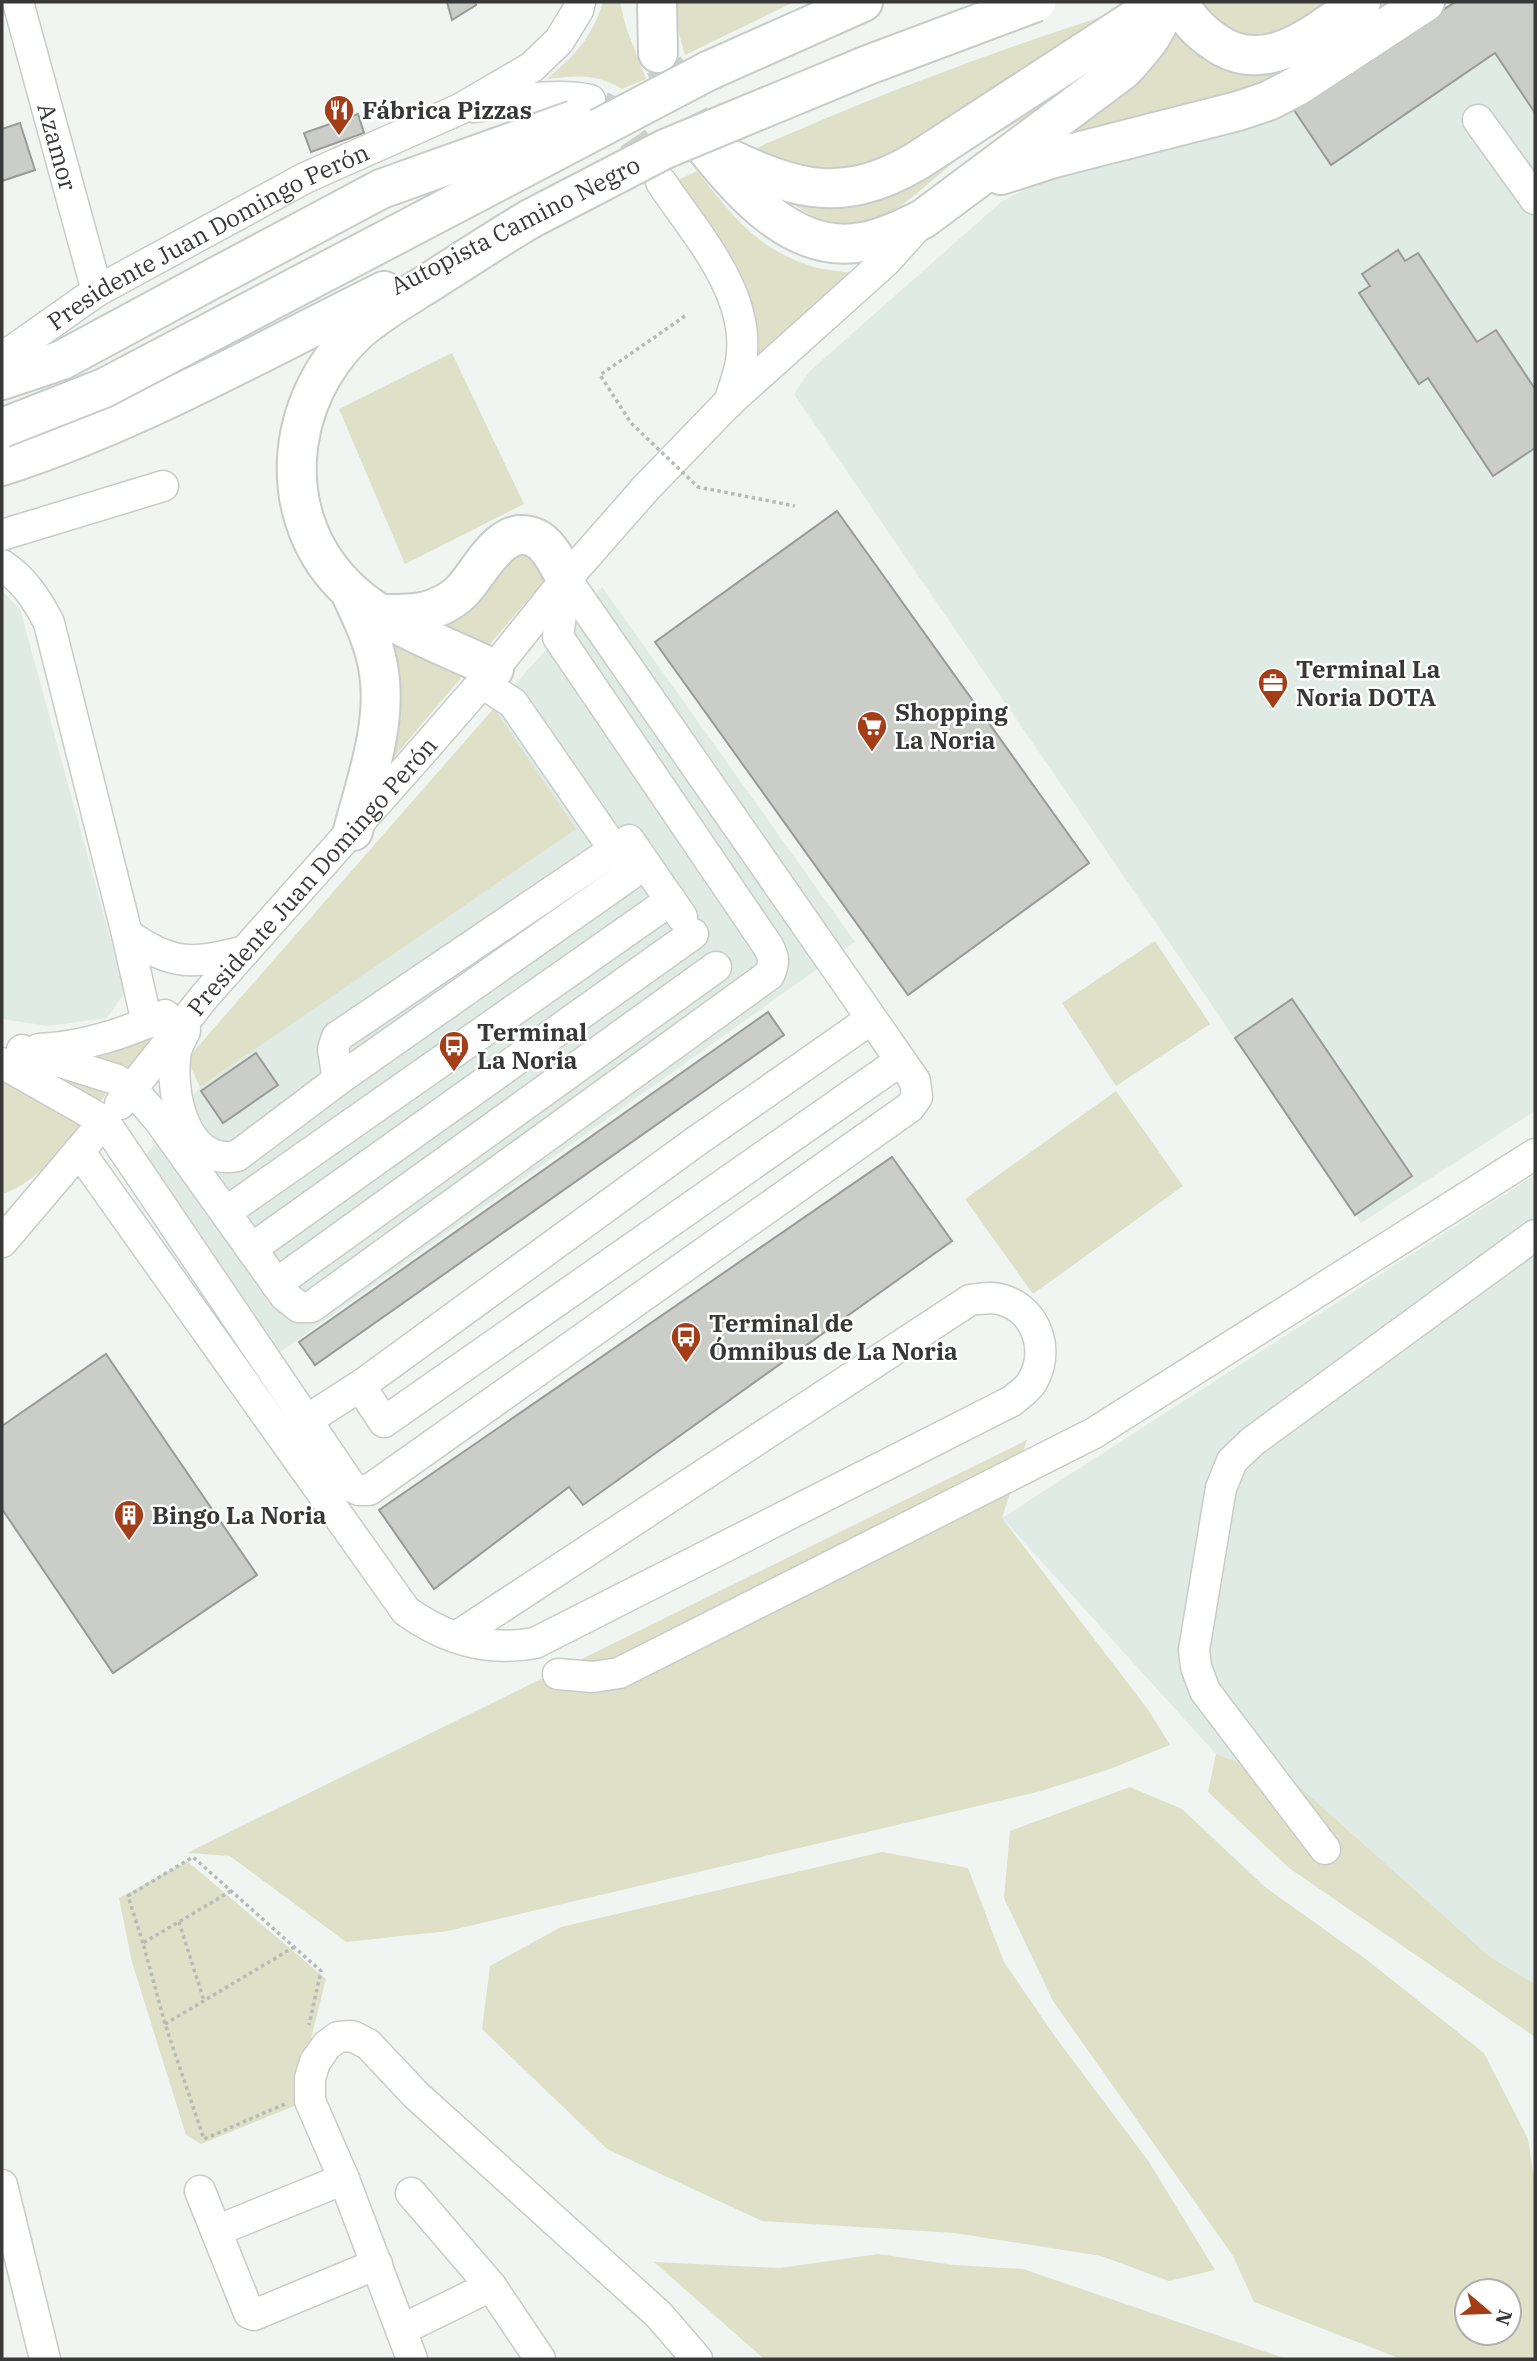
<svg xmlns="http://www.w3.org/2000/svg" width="1537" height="2361" viewBox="0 0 1537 2361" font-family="'IBM Plex Serif',serif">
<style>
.built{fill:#dfebe4}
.green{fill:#dee0c7;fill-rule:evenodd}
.building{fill:#cbcdc9;stroke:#989b97;stroke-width:2}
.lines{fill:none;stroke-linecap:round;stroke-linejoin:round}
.minor-tunnel{stroke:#cbcfcd;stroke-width:30;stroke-dasharray:30 15;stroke-linecap:butt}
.major-tunnel{stroke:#cbcfcd;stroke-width:38;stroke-dasharray:38 19;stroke-linecap:butt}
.minor-casing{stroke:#c7ccc9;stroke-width:33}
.major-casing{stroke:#c7ccc9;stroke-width:42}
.highway-casing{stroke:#c7ccc9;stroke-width:42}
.path{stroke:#b7bbb8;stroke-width:3.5;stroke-dasharray:3.5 3.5;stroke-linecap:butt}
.minor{stroke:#fff;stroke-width:30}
.major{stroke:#fff;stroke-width:38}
.highway{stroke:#fff;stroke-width:38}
.highway-bridge-casing{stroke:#c7ccc9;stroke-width:42;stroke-linecap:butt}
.path-bridge{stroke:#b7bbb8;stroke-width:3.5;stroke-dasharray:3.5 3.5;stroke-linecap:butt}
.highway-bridge{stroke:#fff;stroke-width:38}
.labels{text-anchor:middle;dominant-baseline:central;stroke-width:5;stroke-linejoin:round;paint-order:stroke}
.poi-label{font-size:24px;font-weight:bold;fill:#373837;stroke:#fff;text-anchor:start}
.street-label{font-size:24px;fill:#373837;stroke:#fff}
</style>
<rect width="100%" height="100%" fill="#f0f5f2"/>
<path class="built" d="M1455,2h80v1109l-174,112 -567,-829 16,-23 191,-169 47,-24 234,-61z
M602,587l253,355 -579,413 -135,-194 59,-74 375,-258 -81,-121z
M2,591l18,18 105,383 -18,26 -58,8 -47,-7z
M1535,1175v809l-45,-27 -197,-176 -77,-27 -214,-236z"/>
<path class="green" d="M603,2h17l6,25 20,52 -24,10c-27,-16 -45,-13 -75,-10 28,-24 45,-41 56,-77z
M670,2h124l-109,53z
M1203,2h127c-50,33 -83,55 -129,1z
M1127,9l-128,85 -132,75h-60l-27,-5 -26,-15c122,-53 246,-101 373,-140z
M1178,16l15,17 129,25 -83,42 -178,36z
M1054,95c-25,23 -56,37 -85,56 -41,27 -83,86 -138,72 -16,-4 -30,-14 -43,-22l23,-2z
M697,171c36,45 59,78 117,96 12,3 25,4 38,6l-102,95c10,-27 9,-48 -2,-76l-72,-111z
M452,353l72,151 -119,60 -66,-155z
M525,553l27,19 -63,73 -55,-20 70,-64z
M385,640l87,25 -85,100z
M494,708l82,121 -376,258 -13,-28z
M1155,941l55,83 -94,62 -54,-83z
M147,1038l2,3 -1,4 -20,25 -37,-11 -2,-5z
M2,1068l86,51c-25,28 -50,64 -86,75z
M46,1070l52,17 8,8 -10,10z
M1116,1091l67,95 -150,108 -68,-95z
M1027,1440l-25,78 147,193 21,34 -57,23 -72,23 -593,140 -102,11 -116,-86 -43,-3z
M1216,1754l77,27 197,176 45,27v53l-246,-169 -81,-76z
M1130,1787l52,22 83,78 102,73 117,93 44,86 7,47v173h-134l-147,-57 -21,-46 -180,-255 -49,-103 6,-67zM1467,2291h42v42h-42z
M882,1852l86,16 36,94 52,76 93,124 66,108 -46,11 -68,-25 -146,-23 -193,-12 -155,-72 -125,-120 8,-63 71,-39z
M187,1861l139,118 -32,127 -93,38 -15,-9 -54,-173 -13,-64z
M878,2254l76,11 69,4 264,90h-523l-110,-97 126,6z"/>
<path class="building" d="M447,2h28l1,3 -24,15z
M1455,2h80v111l-40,-60 -164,112 -37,-55z
M358,114l6,19 -53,19 -7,-19z
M20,123l15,47 -33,11v-52z
M1398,250l7,11 13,-8 59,89 19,-12 39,59v59l-42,28 -65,-98 -9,6 -60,-91 11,-7 -8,-12z
M837,511l252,352 -181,132 -253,-353z
M1292,999l120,177 -57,39 -120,-177z
M768,1012l16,23 -469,330 -16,-23z
M256,1053l22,32 -55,38 -22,-32z
M892,1157l60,84 -369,264 -14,-18 -135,102 -55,-79z
M106,1354l151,221 -144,98 -111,-164v-83z"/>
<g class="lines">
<path class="minor-tunnel" d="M602,106c19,8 43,52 55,70"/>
<path class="major-tunnel" d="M664,65l41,82"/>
<g class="minor-casing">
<g id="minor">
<path id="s1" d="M18,2l79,289"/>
<path d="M474,107c37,-5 79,-15 116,-7"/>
<path d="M1478,120l57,79"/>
<path d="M661,182c35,52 91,113 80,179 -2,14 -8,28 -12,42"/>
<path id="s2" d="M2,358l95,-67 208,-113 155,-69 72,-42 27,-26 19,-31 2,-8"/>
<path d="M2,535l161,-49"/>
<path d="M2,565c22,15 35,34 47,58l78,311 20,89"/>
<path d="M629,840l53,77"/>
<path d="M127,934c46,33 66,30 118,17"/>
<path d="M185,1031c-3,6 -7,13 -9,20 -7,39 8,116 61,105l101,-76 293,-206 -118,-171 -31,-20"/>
<path d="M39,1049c45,-2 85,-15 126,-34"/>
<path d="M22,1050l93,29 17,10 27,31 126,176 14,11h12l458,-332c6,-12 5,-18 -1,-29l-210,-309 8,-58"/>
<path d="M2,1063l102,58 247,365 8,4h10l541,-383 7,-10 -2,-16 -349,-502"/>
<path d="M338,1080l-5,-31 4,-12 278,-188"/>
<path id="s3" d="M120,1104l84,-107 215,-242 75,-86 72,-90 80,-91 82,-85 158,-142 35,-39"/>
<path d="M79,1151l327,460c39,28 82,41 129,32l477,-242c7,-6 16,-12 20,-19 18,-30 6,-71 -29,-82 -11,-4 -22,-1 -33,0l-514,337"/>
<path d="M226,1212l445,-312"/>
<path d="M2,1242l90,-106"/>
<path d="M251,1249l442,-315"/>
<path d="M276,1284l440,-317"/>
<path d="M360,1386l24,36 516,-361"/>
<path d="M307,1420l53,-34 335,-244 176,-123"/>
<path d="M558,1674l35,3 26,-4 475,-240 441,-279"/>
<path d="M1325,1849l-120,-158 -9,-24 -2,-17 27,-162 11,-27 21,-20 282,-206"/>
<path d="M2,2185l43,174"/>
<path d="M200,2191l49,122 5,2 123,-51"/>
<path d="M411,2193l80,93 49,73"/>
<path d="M216,2231l128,-52"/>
<path d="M401,2330l90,-44"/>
<path d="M412,2359l-68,-180 -34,-78v-23l5,-16 12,-17 11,-8 14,-1 16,8 48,51 243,220 38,44"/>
</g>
</g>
<g class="major-casing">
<path id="major" d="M1179,2c8,16 21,30 36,40 52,37 103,-12 146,-40
M705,147c38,47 90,108 158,95 21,-4 41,-14 60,-23l200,-149c19,-21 37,-39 42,-68
M1001,175l53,-17 184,-47 30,-10 29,-15 128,-84"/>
</g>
<g class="highway-casing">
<path id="highway" d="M657,2l1,51
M708,71l155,-69
M705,147c79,38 130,63 212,14l244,-159
M2,380l60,-20 154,-83
M2,466c133,-43 257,-113 382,-175
M350,592c12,25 25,52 29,80 8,53 -13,109 -26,159
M382,614c19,0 40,1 58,-8 7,-3 16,-9 22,-15 18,-18 41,-73 77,-51 12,8 20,26 27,39
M494,669c-46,-22 -107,-43 -144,-78 -77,-71 -67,-190 7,-259 21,-19 46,-33 70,-48 34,-22 68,-44 103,-65"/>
</g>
<path class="path" d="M231,1891l-88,52 22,81 39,115 81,-35
M179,1922l25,79
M143,1943l-15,-47 65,-39 128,114 -12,54
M165,2024l129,-77"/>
<use href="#minor" class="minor"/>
<use href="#major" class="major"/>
<use href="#highway" class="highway"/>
<g class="highway-bridge-casing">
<path id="highway-bridge" d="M530,219l135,-70 203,-84 168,-63
M216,277l165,-88 193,-69
M2,428l102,-40 604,-317"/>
</g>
<path class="path-bridge" d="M685,316l-85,59 31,48 67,64 97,19"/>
<use href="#highway-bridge" class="highway-bridge"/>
</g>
<defs>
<g id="restaurant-pin" transform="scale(1.575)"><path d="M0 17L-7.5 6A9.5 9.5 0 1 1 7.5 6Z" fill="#a43e19" stroke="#fff"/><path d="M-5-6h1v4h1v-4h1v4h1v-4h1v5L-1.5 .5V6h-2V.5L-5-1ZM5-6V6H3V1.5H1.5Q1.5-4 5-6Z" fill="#fff"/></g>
<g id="office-pin" transform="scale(1.575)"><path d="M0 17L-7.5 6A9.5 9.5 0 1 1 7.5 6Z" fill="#a43e19" stroke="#fff"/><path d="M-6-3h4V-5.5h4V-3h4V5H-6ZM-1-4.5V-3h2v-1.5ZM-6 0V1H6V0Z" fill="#fff"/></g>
<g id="supermarket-pin" transform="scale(1.575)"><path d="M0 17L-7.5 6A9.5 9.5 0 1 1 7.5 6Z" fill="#a43e19" stroke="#fff"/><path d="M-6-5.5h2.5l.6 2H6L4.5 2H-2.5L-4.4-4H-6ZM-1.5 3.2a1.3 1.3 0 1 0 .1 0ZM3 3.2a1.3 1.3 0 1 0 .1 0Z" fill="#fff"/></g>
<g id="bus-pin" transform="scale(1.575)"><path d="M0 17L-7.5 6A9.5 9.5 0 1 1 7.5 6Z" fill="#a43e19" stroke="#fff"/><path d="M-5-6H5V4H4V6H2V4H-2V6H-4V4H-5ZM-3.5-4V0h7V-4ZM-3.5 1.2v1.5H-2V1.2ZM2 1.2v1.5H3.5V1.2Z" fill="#fff"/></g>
<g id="building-pin" transform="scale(1.575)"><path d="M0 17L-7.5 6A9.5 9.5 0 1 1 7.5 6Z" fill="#a43e19" stroke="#fff"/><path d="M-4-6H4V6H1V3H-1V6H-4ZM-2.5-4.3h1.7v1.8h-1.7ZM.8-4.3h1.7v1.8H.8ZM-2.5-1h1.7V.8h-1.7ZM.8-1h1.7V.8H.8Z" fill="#fff"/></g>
</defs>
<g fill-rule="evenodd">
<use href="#restaurant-pin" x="339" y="110"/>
<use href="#office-pin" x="1273" y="683"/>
<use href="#supermarket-pin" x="872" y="726"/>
<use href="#bus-pin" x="454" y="1046"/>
<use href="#bus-pin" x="686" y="1337"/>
<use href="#building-pin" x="129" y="1515"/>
</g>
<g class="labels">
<g class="poi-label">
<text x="362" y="110">Fábrica Pizzas</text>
<text x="1296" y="669">Terminal La<tspan x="1296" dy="28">Noria DOTA</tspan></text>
<text x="895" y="712">Shopping<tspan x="895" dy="28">La Noria</tspan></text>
<text x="477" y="1032">Terminal<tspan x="477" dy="28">La Noria</tspan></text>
<text x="709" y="1323">Terminal de<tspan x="709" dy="28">Ómnibus de La Noria</tspan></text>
<text x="152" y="1515">Bingo La Noria</text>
</g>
<g class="street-label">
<text stroke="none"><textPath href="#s1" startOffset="150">Azamor</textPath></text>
<text transform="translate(515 225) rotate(-27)">Autopista Camino Negro</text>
<text stroke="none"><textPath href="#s2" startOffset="240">Presidente Juan Domingo Perón</textPath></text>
<text stroke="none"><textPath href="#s3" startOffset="298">Presidente Juan Domingo Perón</textPath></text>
</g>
</g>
<rect width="1537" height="2361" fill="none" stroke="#373837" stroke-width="7"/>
<g transform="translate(1488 2312) rotate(109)"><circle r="33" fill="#ffffff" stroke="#afafaf" stroke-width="2"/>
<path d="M0-5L12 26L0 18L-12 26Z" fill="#a43e19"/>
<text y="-10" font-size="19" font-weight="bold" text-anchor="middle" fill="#373837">N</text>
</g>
</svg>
